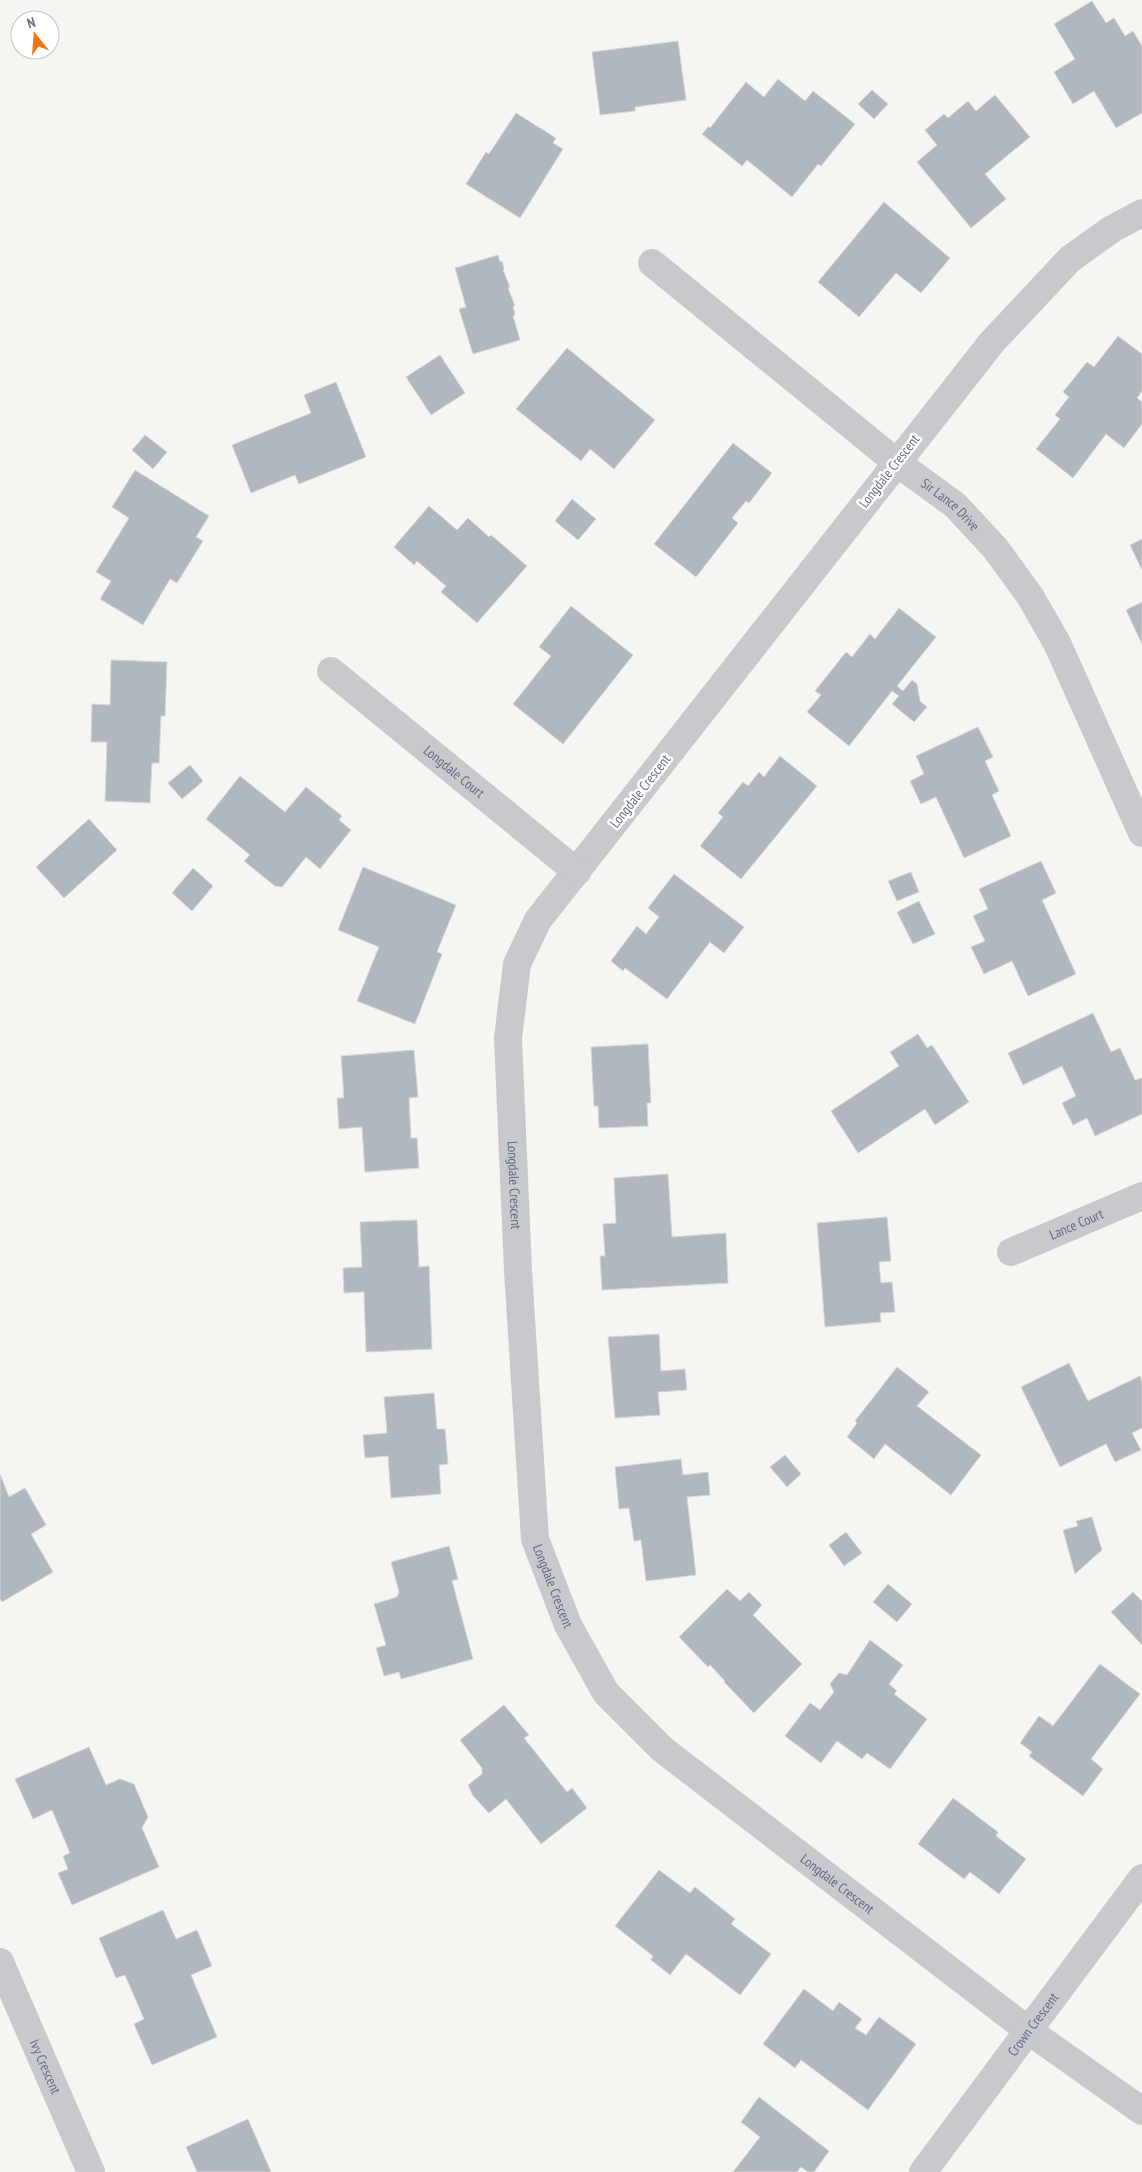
<svg xmlns="http://www.w3.org/2000/svg" width="1142" height="2172" viewBox="0 0 1142 2172" font-family="'PT Sans Narrow',sans-serif">
<style>
.building{fill:#b1b7be;stroke:#d6d7d4}
.lines{fill:none;stroke-linecap:round;stroke-linejoin:round}
.street{stroke:#c7c9cd;stroke-width:28}
.labels{text-anchor:middle;dominant-baseline:central;stroke-width:5;stroke-linejoin:round;paint-order:stroke}
.street-label{font-size:14px;fill:#626e85;stroke:#fff}
</style>
<rect width="100%" height="100%" fill="#f5f6f1"/>
<path class="building" d="M1092,1l14,22 8,-5 11,18 8,-5 9,15v67l-26,15 -22,-37 -21,13 -19,-32 21,-13 -21,-35z
M678,41l8,59 -51,7v4l-35,4 -8,-63z
M778,79l27,22 8,-10 42,33 -34,42 -3,-2 -26,33 -45,-37 -5,6 -40,-32 7,-8 1,2 36,-46 18,15z
M872,90l16,14 -14,15 -16,-15z
M995,95l35,42 -45,37 21,25 -35,29 -54,-66 20,-17 -12,-15 19,-16 4,4 20,-17 8,10z
M516,113l40,25 -3,5 10,6 -43,69 -54,-34 20,-32 3,2z
M884,202l66,56 -29,35 -25,-20 -37,44 -41,-35z
M498,255l2,7 2,-1 2,8 -1,1 7,17 -2,1 7,18h-2l2,9 -2,1 7,24 -47,14 -14,-45 7,-2 -11,-39z
M1118,336l24,18v37l-5,7 5,4v22l-18,24 -18,-14 -33,44 -37,-29 24,-30 -5,-4 14,-18 -6,-5 24,-30 7,5z
M567,348l88,72 -41,49 -24,-20 -9,12 -65,-52z
M440,355l25,38 -34,22 -25,-38z
M336,382l30,75 -67,27 -4,-9 -44,18 -19,-48 79,-32 -7,-18z
M145,435l22,17 -14,17 -21,-19z
M733,443l39,30 -23,30 -3,-2 -14,17 6,5 -42,54 -42,-33z
M135,470l74,46 -13,21 7,4 -26,42 -7,-4 -27,46 -43,-26 11,-18 -15,-9 33,-54 -17,-11z
M572,499l24,20 -18,21 -23,-19z
M429,506l28,24 11,-12 21,19 2,-2 36,31 -50,57 -36,-31 5,-6 -29,-25 -3,4 -20,-18z
M1142,539v31l-12,-25z
M1142,602v42l-16,-34z
M571,606l62,49 -70,89 -50,-40 38,-48 -12,-9z
M899,608l37,29 -39,49 6,5 9,-11 5,4 3,17 7,6 -13,15 -22,-18 7,-8 -7,-5 -43,55 -42,-34 14,-17 -6,-4 31,-39 6,5 18,-23 5,5z
M111,660l56,2 -2,54h-4l-2,47h-7l-2,40 -45,-2 2,-59h-16l1,-38 18,1z
M978,727l15,30 -8,4 14,30 -7,4 19,41 -47,22 -28,-61 -15,7 -11,-23 14,-7 -8,-18z
M780,756l37,30 -76,93 -41,-33 23,-29 -5,-4 25,-31 5,4 11,-14 5,5z
M190,765l13,16 -21,18 -14,-16z
M240,776l45,36 21,-25 36,29 -3,4 12,10 -31,39 -14,-12 -24,30 -7,-1 -31,-25 6,-6 -44,-36z
M89,819l28,31 -53,48 -28,-31z
M1041,861l15,32 -14,7 34,74 -48,22 -16,-35 -28,13 -13,-27 14,-6 -12,-25 15,-7 -9,-20z
M363,867l93,38 -19,47 5,2 -27,70 -58,-23 22,-54 -41,-17z
M193,868l20,18 -21,25 -20,-18z
M911,872l8,20 -22,9 -9,-20z
M674,874l70,53 -20,26 -14,-11 -43,57 -42,-31 -2,3 -12,-10 26,-35 9,8 13,-17 -11,-9z
M919,901l16,33 -22,10 -16,-32z
M1093,1013l18,39 9,-4 15,32 7,-2v36l-47,22 -8,-18 -14,7 -11,-22 14,-7 -14,-30 -39,19 -15,-32z
M918,1034l9,14 5,-3 37,57 -34,23 -10,-16 -67,44 -27,-42 68,-45 -9,-14z
M648,1044l3,59h-4l1,23 -49,2 -1,-22h-4l-3,-59z
M414,1050l4,47 -9,1 2,40h6l2,30 -54,4 -3,-45 -23,2 -2,-31h7l-3,-42z
M668,1174l4,63 54,-4 2,50 -126,7 -2,-34h5l-2,-32 13,-1 -2,-45z
M887,1217l4,44 -12,1 2,21 11,-1 3,30 -15,1 1,9 -56,5 -8,-104z
M417,1220l2,47 10,-1 3,83 -66,3 -2,-60 -20,1 -1,-25 19,-1 -2,-45z
M659,1334l2,37 24,-2 2,21 -29,2 2,23 -45,3 -7,-81z
M1069,1363l19,38 52,-25 2,5v47l-10,5 9,17 -26,12 -9,-18 -46,23 -39,-80z
M897,1367l32,25 -12,14 64,49 -30,40 -66,-51 -11,15 -27,-22 10,-14 -2,-2z
M434,1393l3,36h8l3,35 -9,1 2,29 -50,4 -3,-42 -23,2 -2,-23 24,-2 -3,-36z
M785,1455l16,19 -14,13 -17,-20z
M681,1459l2,16 25,-3 2,23 -23,2 9,78 -50,6 -5,-41 -7,1 -5,-33 -10,1 -4,-42z
M0,1474l9,23 16,-9 21,37 -15,9 22,38 -51,30 -2,-3z
M1092,1517l10,33 -27,24 -12,-44 15,-4 -2,-5z
M846,1532l16,21 -18,13 -15,-21z
M449,1546l9,33 -6,2 21,78 -72,20 -2,-7 -15,4 -8,-28 10,-3 -12,-41 23,-7 2,-5 -8,-30z
M888,1584l24,20 -15,18 -24,-20z
M727,1589l13,12 9,-9 13,13 -9,10 49,49 -48,49 -30,-31 1,-1 -15,-16 -2,2 -29,-30z
M1133,1592l9,9v44l-31,-33z
M870,1640l33,25 -14,19 8,7 -3,3 33,25 -37,50 -23,-16 -5,6 -25,-18 -16,22 -36,-27 25,-33 10,7 14,-18 -4,-8 9,-11 8,2z
M1100,1664l40,30 -49,65 12,10 -20,27 -54,-40 3,-4 -12,-9 19,-27 14,10z
M504,1705l25,30 -5,3 43,54 5,-4 15,20 -46,36 -35,-45 -17,14 -16,-17 -5,-11 14,-11v-6l-22,-28z
M89,1747l17,38 14,-6 14,5 14,33 -6,11 17,39 -87,38 -14,-32 10,-4 -5,-13 7,-3 -18,-43 -19,9 -18,-40z
M953,1798l45,34 -2,4 30,23 -27,35 -29,-22 -6,7 -46,-35z
M659,1870l31,23 5,-6 40,32 -4,5 40,30 -31,41 -54,-41 -16,21 -19,-15 2,-4 -38,-30z
M163,1910l13,29 21,-9 15,36 -21,9 26,62 -65,28 -18,-41 10,-5 -19,-44 -9,3 -17,-40z
M804,1989l29,22 6,-9 23,17 -7,9 11,7 13,-18 37,27 -48,66 -67,-50 -6,8 -32,-24z
M759,2097l70,54 -15,21h-6l-7,-5 -4,5h-64l27,-35 -19,-15z
M248,2119l23,53h-74l-11,-25z"/>
<g class="lines">
<g class="street">
<path id="s1" d="M1142,213l-30,16 -42,30 -78,83 -454,578 -21,44 -9,74 10,233 17,268 33,86 38,68 56,56 367,282 113,80"/>
<path id="s2" d="M652,263l244,199 59,43 40,43 35,48 27,47 85,190"/>
<path id="s3" d="M331,671l246,201"/>
<path id="s4" d="M1011,1252l131,-56"/>
<path id="s5" d="M0,1962l91,210"/>
<path id="s6" d="M923,2172l219,-294"/>
</g>
</g>
<g class="labels">
<g class="street-label">
<text transform="translate(889 471) rotate(-52)">Longdale Crescent</text>
<text stroke="none"><textPath href="#s2" startOffset="384">Sir Lance Drive</textPath></text>
<text stroke="none"><textPath href="#s3" startOffset="159">Longdale Court</textPath></text>
<text transform="translate(640 791) rotate(-52)">Longdale Crescent</text>
<text stroke="none"><textPath href="#s1" startOffset="1205">Longdale Crescent</textPath></text>
<text stroke="none"><textPath href="#s4" startOffset="71">Lance Court</textPath></text>
<text stroke="none"><textPath href="#s1" startOffset="1610">Longdale Crescent</textPath></text>
<text stroke="none"><textPath href="#s1" startOffset="2030">Longdale Crescent</textPath></text>
<text stroke="none"><textPath href="#s6" startOffset="184">Crown Crescent</textPath></text>
<text stroke="none"><textPath href="#s5" startOffset="114">Ivy Crescent</textPath></text>
</g>
</g>
<g transform="translate(35 35) rotate(343)"><circle r="24" fill="#ffffff" stroke="#c0c5ce"/>
<path d="M0-4L9 19L0 12L-9 19Z" fill="#f37614"/>
<text y="-8" font-size="14" font-weight="bold" text-anchor="middle" fill="#626e85">N</text>
</g>
</svg>
